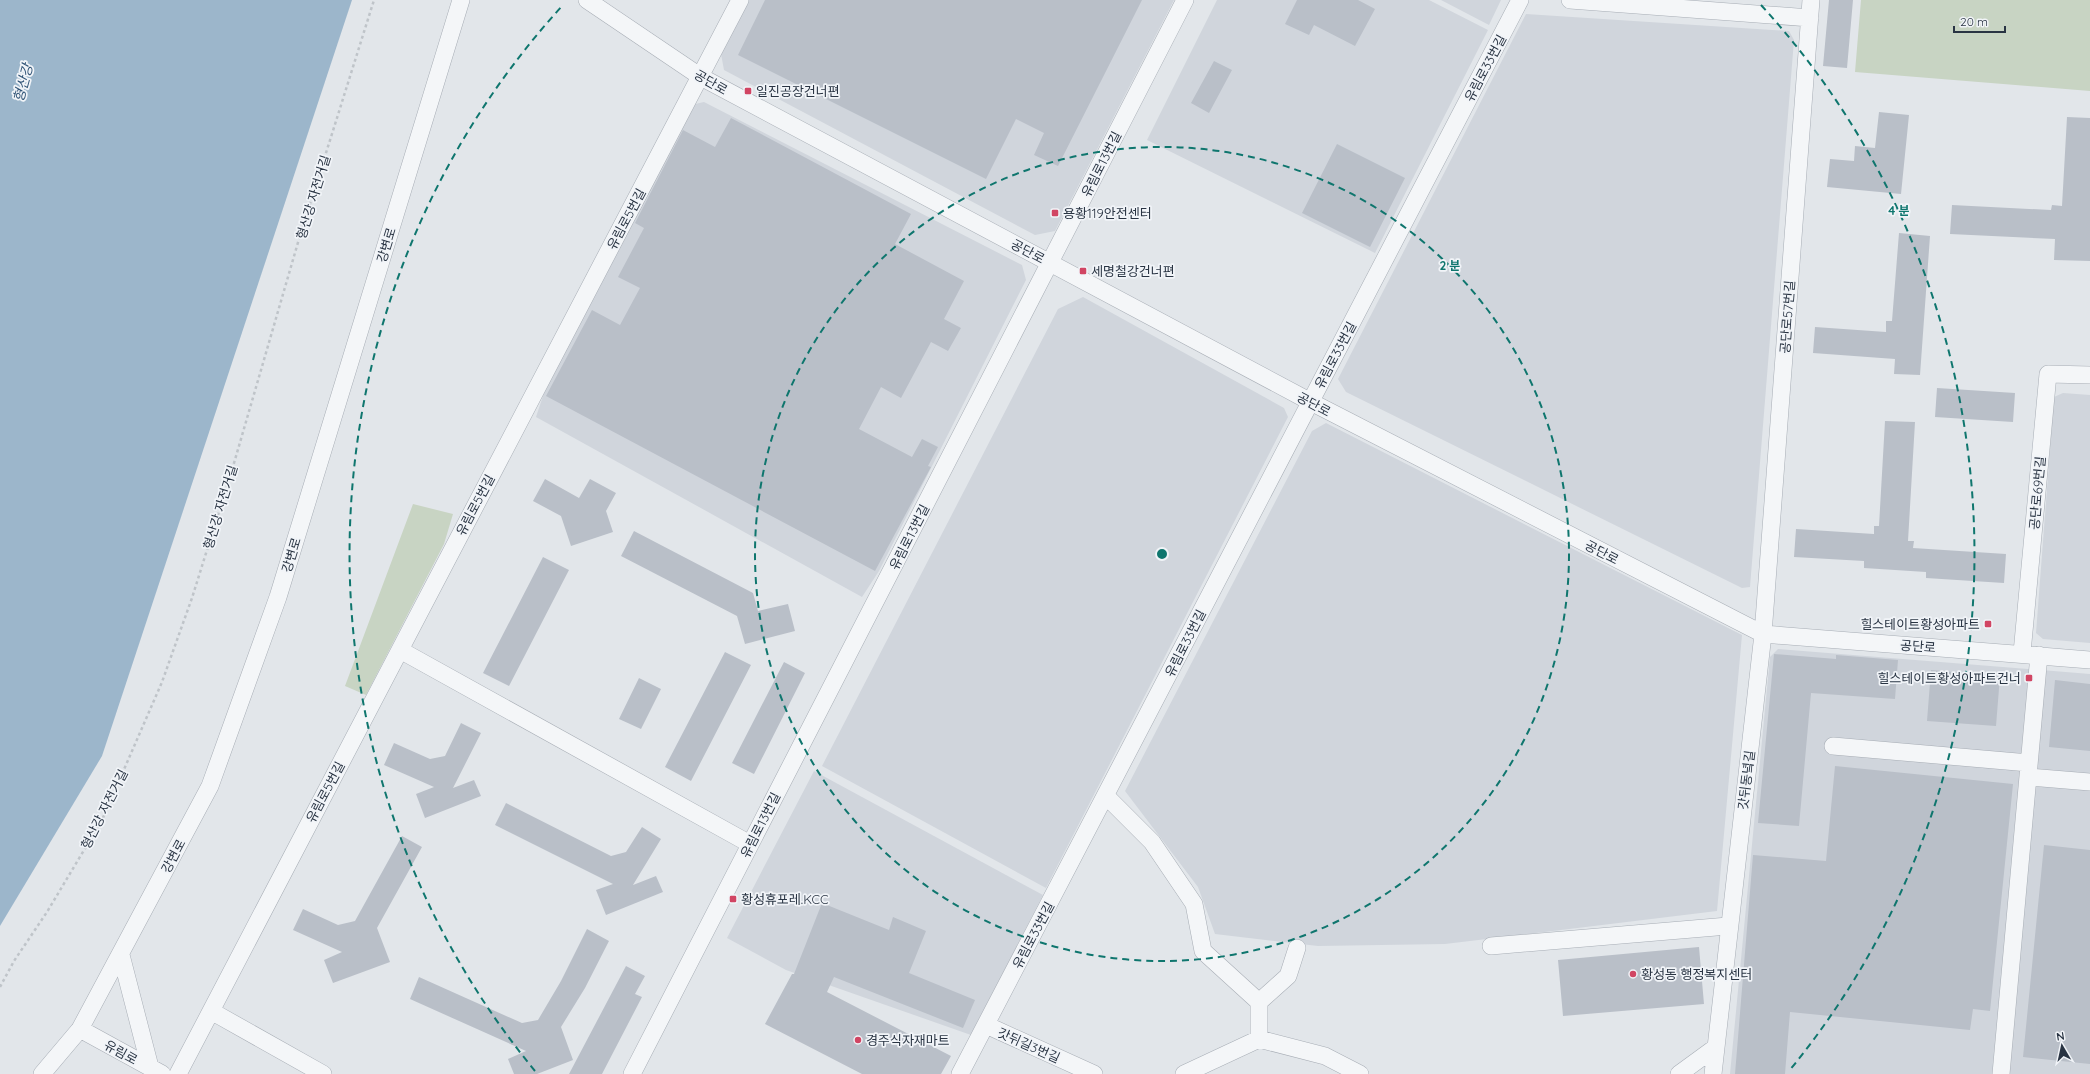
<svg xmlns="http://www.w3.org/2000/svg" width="2090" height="1074" viewBox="0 0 2090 1074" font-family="Quicksand,'Noto Sans KR',sans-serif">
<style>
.built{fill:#d0d5dc}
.green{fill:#c8d4c3}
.water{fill:#9cb6cb}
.building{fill:#b9bfc8}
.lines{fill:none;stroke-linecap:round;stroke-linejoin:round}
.minor-casing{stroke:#a7adb5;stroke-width:18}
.path{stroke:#bfc4c9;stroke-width:2.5;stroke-dasharray:3 3;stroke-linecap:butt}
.minor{stroke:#f4f6f8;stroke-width:17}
.ring{fill:none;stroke:#0f766e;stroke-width:2;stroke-dasharray:7 5}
.poi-dot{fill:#d14563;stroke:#f1f4f8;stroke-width:1.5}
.labels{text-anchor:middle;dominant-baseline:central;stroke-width:3.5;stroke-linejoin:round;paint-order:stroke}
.street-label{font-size:13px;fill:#293443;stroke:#f1f4f8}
.poi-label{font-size:13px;fill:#293443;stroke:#f1f4f8;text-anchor:start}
.water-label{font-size:14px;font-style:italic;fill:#325577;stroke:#f1f4f8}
.centre{fill:#0f766e;stroke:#f1f4f8;stroke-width:2}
.ring-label{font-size:12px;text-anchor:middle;font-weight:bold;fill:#0f766e;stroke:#f1f4f8;stroke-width:3.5;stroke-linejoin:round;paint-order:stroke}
</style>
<rect width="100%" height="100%" fill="#e2e6ea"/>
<path class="built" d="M749,0h425l-119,231 -20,4 -311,-165 -3,-16z
M1217,0h212l59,30 -113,223 -228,-113z
M1441,0h60l-12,25z
M1526,14l263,17 5,9 -44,547 -8,1 -396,-196 -8,-13z
M704,102l318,163 4,15 -147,291 -17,26 -326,-180 8,-24 147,-288z
M1083,297l201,111 4,9 -242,471 -224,-122 236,-457z
M2063,393l27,2v248l-47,-4 -7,-6 18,-236z
M1326,423l416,212 -25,276 -272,33 -127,2 -103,-12 -17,-47 -73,-96 187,-360z
M1778,649l312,25v400h-360l40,-417z
M814,771l229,124 -72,140 -185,-65 -59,-32z"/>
<path class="green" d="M1861,0h229v91l-235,-19z
M413,504l40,10 -9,30 -78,151 -21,-9z"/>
<path class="water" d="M0,0h352l-250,756 -102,170z"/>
<path class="building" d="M765,0h377l-84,166 -24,-11 10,-22 -28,-14 -30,60 -248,-124z
M1297,0h61l17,9 -20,37 -41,-21 -5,10 -24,-11z
M1829,0h24l-6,68 -24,-2z
M1214,61l18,9 -23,43 -18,-10z
M1879,112l30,3 -8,79 -74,-7 3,-28 24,2 1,-15 20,2z
M2067,117l23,1v143l-36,-1 1,-21 -105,-5 2,-29 99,5 1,-5 10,1z
M731,118l180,96 -16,30 69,37 -20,38 17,9 -13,23 -17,-9 -30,56 -20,-11 -22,42 53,28 10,-18 16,8 -10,19 3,1 -56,104 -329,-175 46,-86 28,15 20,-37 -22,-11 26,-49 -9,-5 48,-93 32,17z
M1337,144l68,34 -35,69 -68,-34z
M1899,233l31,3 -10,139 -26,-1 1,-15 -82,-6 2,-26 71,5v-11h6z
M1937,388l78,5 -2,29 -78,-5z
M1885,421l30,1 -7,119h6l-1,7 93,6 -2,29 -78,-5v-6l-62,-4v-7l-70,-4 2,-28 78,5v-8h5z
M545,479l34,19 11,-19 26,14 -10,18 7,21 -42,14 -10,-30 -28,-15z
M634,531l119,62 5,18 30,-7 7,27 -50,13 -8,-28 -116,-60z
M543,557l26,13 -60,116 -26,-13z
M725,652l26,13 -60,116 -26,-14z
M1774,654l62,5v-4l62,5 -3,39 -84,-6 -12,133 -41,-3z
M784,662l21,11 -51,101 -22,-11z
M1931,670l69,6 -4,50 -69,-5z
M639,678l22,11 -20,40 -22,-10z
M2055,680l35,4v67l-41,-4z
M461,723l20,10 -28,55 21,-8 7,16 -56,22 -9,-24 18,-7 -50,-22 10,-22 36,16 15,-3z
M1835,766l178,18 -23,227 -17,-2 -3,21 -180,-18 -5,62h-50l18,-219 73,6z
M506,803l105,53 15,-4 16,-25 19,12 -28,46 23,-9 7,16 -57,23 -10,-25 17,-6 -118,-59z
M402,836l20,11 -45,81 13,34 -57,21 -9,-23 18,-8 -49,-22 10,-21 35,16 17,-4z
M2044,845l46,5v214l-67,-7z
M822,903l67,27 4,-13 33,14 -17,42 66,27 -12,28 -129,-51 -7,15 124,64 -10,18h-79l-97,-50 27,-50h2z
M587,929l22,12 -24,47 -24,39 12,33 -36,14h-23l-6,-15 18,-8 -116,-52 9,-22 103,46 16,-3 23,-39z
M1699,947l5,57 -141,12 -5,-56z
M626,966l19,10 -10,18 7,3 -40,77h-33z"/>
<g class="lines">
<g class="minor-casing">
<path id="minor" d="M587,0l114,77 610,325 452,232 327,26
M1570,0l240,18
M400,650l350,194
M2022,653l26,-279 42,1
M1833,746l196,17
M2028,777l62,5
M1106,796l46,46 42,62 9,47 56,51
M1491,946l237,-20
M121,955l29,112
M211,1011l112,63
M986,1025l108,49
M80,1029l82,45
M1259,1039v-37l29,-26 9,-28
M42,1074l38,-45 130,-243 68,-189 183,-597
M178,1074l562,-1074
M632,1074l553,-1074
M960,1074l560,-1074
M1184,1074l75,-35 66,17 35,18
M1679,1074l37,-27
M1713,1074l50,-440 48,-634
M2001,1074l38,-419"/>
</g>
<path class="path" d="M0,987l14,-26 33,-49 55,-92 60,-138 30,-84 40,-128 67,-231 75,-239"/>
<use href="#minor" class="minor"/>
</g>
<g class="ring">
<circle cx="1162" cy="554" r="407"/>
<path d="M535 1071A813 813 0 0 1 563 5M1761 5A813 813 0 0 1 1789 1071"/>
</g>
<g class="poi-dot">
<rect x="744" y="87" width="8" height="8" rx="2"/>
<rect x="1051" y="209" width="8" height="8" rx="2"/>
<rect x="1079" y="267" width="8" height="8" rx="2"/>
<rect x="1984" y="620" width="8" height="8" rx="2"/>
<rect x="2025" y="674" width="8" height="8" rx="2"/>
<rect x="729" y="895" width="8" height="8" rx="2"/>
<circle cx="1633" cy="974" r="4"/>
<circle cx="858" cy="1040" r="4"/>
</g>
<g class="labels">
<g class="street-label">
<text transform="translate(1485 68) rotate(-62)">유림로33번길</text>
<text transform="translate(711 82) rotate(30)">공단로</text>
<text transform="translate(1101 164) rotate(-63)">유림로13번길</text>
<text transform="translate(313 197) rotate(-73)">형산강 자전거길</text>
<text transform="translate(626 219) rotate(-62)">유림로5번길</text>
<text transform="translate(386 245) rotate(-73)">강변로</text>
<text transform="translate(1028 251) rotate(28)">공단로</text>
<text transform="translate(1787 317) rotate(-86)">공단로57번길</text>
<text transform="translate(1335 355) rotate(-62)">유림로33번길</text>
<text transform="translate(1314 404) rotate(28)">공단로</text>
<text transform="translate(2037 493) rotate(-85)">공단로69번길</text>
<text transform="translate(475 505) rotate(-62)">유림로5번길</text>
<text transform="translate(220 507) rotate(-73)">형산강 자전거길</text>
<text transform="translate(909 537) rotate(-63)">유림로13번길</text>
<text transform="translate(1602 552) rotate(27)">공단로</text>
<text transform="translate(291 555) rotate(-73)">강변로</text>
<text transform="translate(1185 643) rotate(-63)">유림로33번길</text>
<text transform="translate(1918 646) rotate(4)">공단로</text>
<text transform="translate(1746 780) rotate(-83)">갓뒤동녘길</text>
<text transform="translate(325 792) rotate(-62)">유림로5번길</text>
<text transform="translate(104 809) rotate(-63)">형산강 자전거길</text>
<text transform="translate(760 825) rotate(-63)">유림로13번길</text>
<text transform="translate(173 856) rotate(-62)">강변로</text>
<text transform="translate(1033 935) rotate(-62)">유림로33번길</text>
<text transform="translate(1029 1045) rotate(24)">갓뒤길3번길</text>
<text transform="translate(121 1052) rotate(29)">유림로</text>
</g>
<g class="poi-label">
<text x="756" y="91">일진공장건너편</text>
<text x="1063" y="213">용황119안전센터</text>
<text x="1091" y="271">세명철강건너편</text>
<text x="1980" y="624" text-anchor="end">힐스테이트황성아파트</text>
<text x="2021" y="678" text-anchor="end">힐스테이트황성아파트건너</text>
<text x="741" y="899">황성휴포레.KCC</text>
<text x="1641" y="974">황성동 행정복지센터</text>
<text x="866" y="1040">경주식자재마트</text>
</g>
<g class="water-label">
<text transform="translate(23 83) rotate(-75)">형산강</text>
</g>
</g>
<circle cx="1162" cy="554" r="6" class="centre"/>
<g class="ring-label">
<text x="1899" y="215">4 분</text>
<text x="1450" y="270">2 분</text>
</g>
<g transform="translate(2062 1046) rotate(351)" stroke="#f1f4f8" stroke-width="3" paint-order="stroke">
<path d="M0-3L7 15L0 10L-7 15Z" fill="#293443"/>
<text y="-6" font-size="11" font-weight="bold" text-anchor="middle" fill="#293443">N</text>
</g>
<path d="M1954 26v6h51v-6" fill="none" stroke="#293443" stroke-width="2"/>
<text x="1960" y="26" font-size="12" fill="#293443" stroke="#f1f4f8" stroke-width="3" paint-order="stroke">20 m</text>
</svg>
